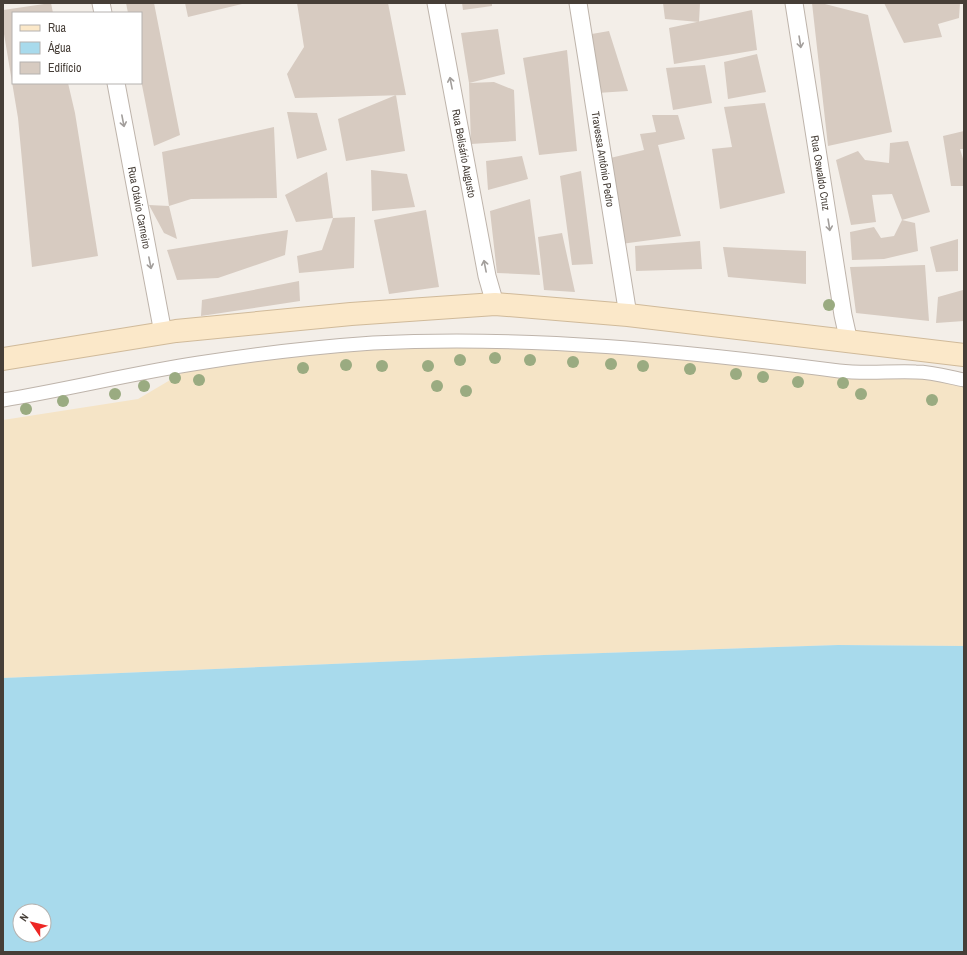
<svg xmlns="http://www.w3.org/2000/svg" width="967" height="955" viewBox="0 0 967 955" font-family="'Archivo Narrow',sans-serif">
<style>
.sand{fill:#f5e4c6}
.water{fill:#a8daec;fill-rule:evenodd}
.building{fill:#d7cbc1}
.lines{fill:none;stroke-linecap:round;stroke-linejoin:round}
.pedestrian-casing{stroke:#beb4ab;stroke-width:15}
.minor-casing{stroke:#beb4ab;stroke-width:19}
.secondary-casing{stroke:#d0ba9a;stroke-width:24}
.pedestrian{stroke:#fff;stroke-width:13}
.minor{stroke:#fff;stroke-width:17}
.secondary{stroke:#fbe8c9;stroke-width:22}
.tree{fill:#9aab81}
.oneway{stroke:#a29e9b}
.labels{text-anchor:middle;dominant-baseline:central;stroke-width:3;stroke-linejoin:round;paint-order:stroke}
.street-label{font-size:11px;fill:#463e37;stroke:#fff}
</style>
<rect width="100%" height="100%" fill="#f3eee8"/>
<path class="sand" d="M468,341l496,39v266l-126,-1 -294,10 -541,23v-258l135,-21 61,-36z"/>
<path class="water" d="M838,645l126,1v306h-961v-274l541,-23zM20,911h24v24h-24z"/>
<path class="building" d="M51,3l2,10h-40v70h55l7,30 23,143 -66,11 -14,-149 -15,-90v-18z
M126,3h28l26,132 -26,11 -13,-66v-67h-13z
M185,3h57v1l-54,13z
M297,3h91l18,92 -111,3 -8,-24 17,-27z
M462,3h30v3l-29,4z
M663,3h37l-1,19 -34,-3z
M812,3h9l47,12 24,117 -64,14z
M884,3h76l-1,15 -21,6 4,13 -38,6z
M752,10l5,40 -83,14 -5,-36z
M498,29l7,45 -36,9 25,-1 20,8 2,51 -45,3 -2,-61 -8,-50z
M609,31l19,60 -31,2 -11,-58z
M567,50l10,101 -38,4 -16,-97z
M757,54l9,38 -38,7 -4,-37z
M705,65l7,38 -39,7 -7,-42z
M396,95l9,56 -59,10 -8,-42z
M765,103l20,90 -65,16 -8,-60 20,-2 -8,-40z
M287,112l30,1 10,37 -30,9z
M652,115h26l7,24 -27,6 23,91 -60,8 -15,-85 38,-9 -4,-16 16,-2z
M274,127l3,71 -86,1 -22,7 -7,-54z
M964,131v18h-4l4,13v24h-13l-8,-50z
M908,141l22,71 -28,8 -10,-26 -20,1 4,27 -25,3 -15,-65 22,-9 7,9 24,3 1,-20z
M522,156l6,23 -40,11 -2,-29z
M371,170l36,4 8,33 -43,4z
M581,171l12,93 -21,1 -12,-89z
M327,172l6,46 22,-1 -1,51 -55,5 -2,-17 25,-6 11,-32 -37,4 -11,-27z
M530,199l10,76 -43,-2 -7,-62z
M149,205l20,1 8,33 -13,-6z
M426,210l13,77 -50,7 -15,-74z
M902,220l13,3 3,28 -34,8 -32,1 -2,-28 24,-5 7,11 13,-2z
M288,230l-3,25 -67,23 -41,2 -10,-30z
M562,233l13,59 -31,-2 -6,-53z
M958,239v32l-22,1 -6,-25z
M700,241l2,28 -66,2 -1,-25z
M723,247l83,4v33l-78,-7z
M925,265l4,56 -73,-8 -6,-46z
M299,281l1,20 -99,15 1,-16z
M963,290l1,31 -28,2 2,-26z"/>
<g class="lines">
<g class="pedestrian-casing">
<path id="pedestrian" d="M3,400c66,-11 130,-27 196,-37 57,-9 116,-16 174,-20 156,-8 311,8 466,28 26,3 51,0 77,1 16,0 33,5 48,8"/>
</g>
<g class="minor-casing">
<g id="minor">
<path d="M101,3l2,10"/>
<path id="s1" d="M436,3l51,273 8,28"/>
<path id="s2" d="M578,3l50,312"/>
<path id="s3" d="M794,3l49,312 6,27"/>
<path id="s4" d="M116,83l47,250"/>
</g>
</g>
<g class="secondary-casing">
<path id="secondary" d="M3,359l173,-28 175,-17 144,-10 133,11 336,40"/>
</g>
<use href="#pedestrian" class="pedestrian"/>
<use href="#minor" class="minor"/>
<use href="#secondary" class="secondary"/>
</g>
<g class="tree">
<circle cx="829" cy="305" r="6"/>
<circle cx="495" cy="358" r="6"/>
<circle cx="460" cy="360" r="6"/>
<circle cx="530" cy="360" r="6"/>
<circle cx="573" cy="362" r="6"/>
<circle cx="611" cy="364" r="6"/>
<circle cx="346" cy="365" r="6"/>
<circle cx="382" cy="366" r="6"/>
<circle cx="428" cy="366" r="6"/>
<circle cx="643" cy="366" r="6"/>
<circle cx="303" cy="368" r="6"/>
<circle cx="690" cy="369" r="6"/>
<circle cx="736" cy="374" r="6"/>
<circle cx="763" cy="377" r="6"/>
<circle cx="175" cy="378" r="6"/>
<circle cx="199" cy="380" r="6"/>
<circle cx="798" cy="382" r="6"/>
<circle cx="843" cy="383" r="6"/>
<circle cx="144" cy="386" r="6"/>
<circle cx="437" cy="386" r="6"/>
<circle cx="466" cy="391" r="6"/>
<circle cx="115" cy="394" r="6"/>
<circle cx="861" cy="394" r="6"/>
<circle cx="932" cy="400" r="6"/>
<circle cx="63" cy="401" r="6"/>
<circle cx="26" cy="409" r="6"/>
</g>
<defs><path id="oneway-shaft" d="M-6 0H5M1.5-3L5.5 0L1.5 3" fill="none" stroke-width="1.6" stroke-linecap="round" stroke-linejoin="round"/></defs>
<g class="oneway">
<use href="#oneway-shaft" transform="translate(800 42) rotate(81)"/>
<use href="#oneway-shaft" transform="translate(451 83) rotate(-101)"/>
<use href="#oneway-shaft" transform="translate(123 121) rotate(79)"/>
<use href="#oneway-shaft" transform="translate(829 225) rotate(81)"/>
<use href="#oneway-shaft" transform="translate(150 263) rotate(79)"/>
<use href="#oneway-shaft" transform="translate(485 266) rotate(-101)"/>
</g>
<g class="labels">
<g class="street-label">
<text stroke="none"><textPath href="#s1" startOffset="153">Rua Belisário Augusto</textPath></text>
<text stroke="none"><textPath href="#s2" startOffset="158">Travessa Antônio Pedro</textPath></text>
<text stroke="none"><textPath href="#s3" startOffset="172">Rua Oswaldo Cruz</textPath></text>
<text stroke="none"><textPath href="#s4" startOffset="127">Rua Otávio Carneiro</textPath></text>
</g>
</g>
<rect width="967" height="955" fill="none" stroke="#463e37" stroke-width="8"/>
<rect x="12" y="12" width="130" height="72" fill="#ffffff" stroke="#b5b2af"/>
<rect x="20" y="25" width="20" height="6" fill="#fbe8c9" stroke="#b5b2af"/>
<text x="48" y="32" font-size="12" fill="#463e37">Rua</text>
<rect x="20" y="42" width="20" height="12" fill="#a8daec" stroke="#b5b2af"/>
<text x="48" y="52" font-size="12" fill="#463e37">Água</text>
<rect x="20" y="62" width="20" height="12" fill="#d7cbc1" stroke="#b5b2af"/>
<text x="48" y="72" font-size="12" fill="#463e37">Edifício</text>
<g transform="translate(32 923) rotate(305)"><circle r="19" fill="#ffffff" stroke="#b5b2af"/>
<path d="M0-3L7 15L0 10L-7 15Z" fill="#ed2725"/>
<text y="-6" font-size="11" font-weight="bold" text-anchor="middle" fill="#463e37">N</text>
</g>
</svg>
